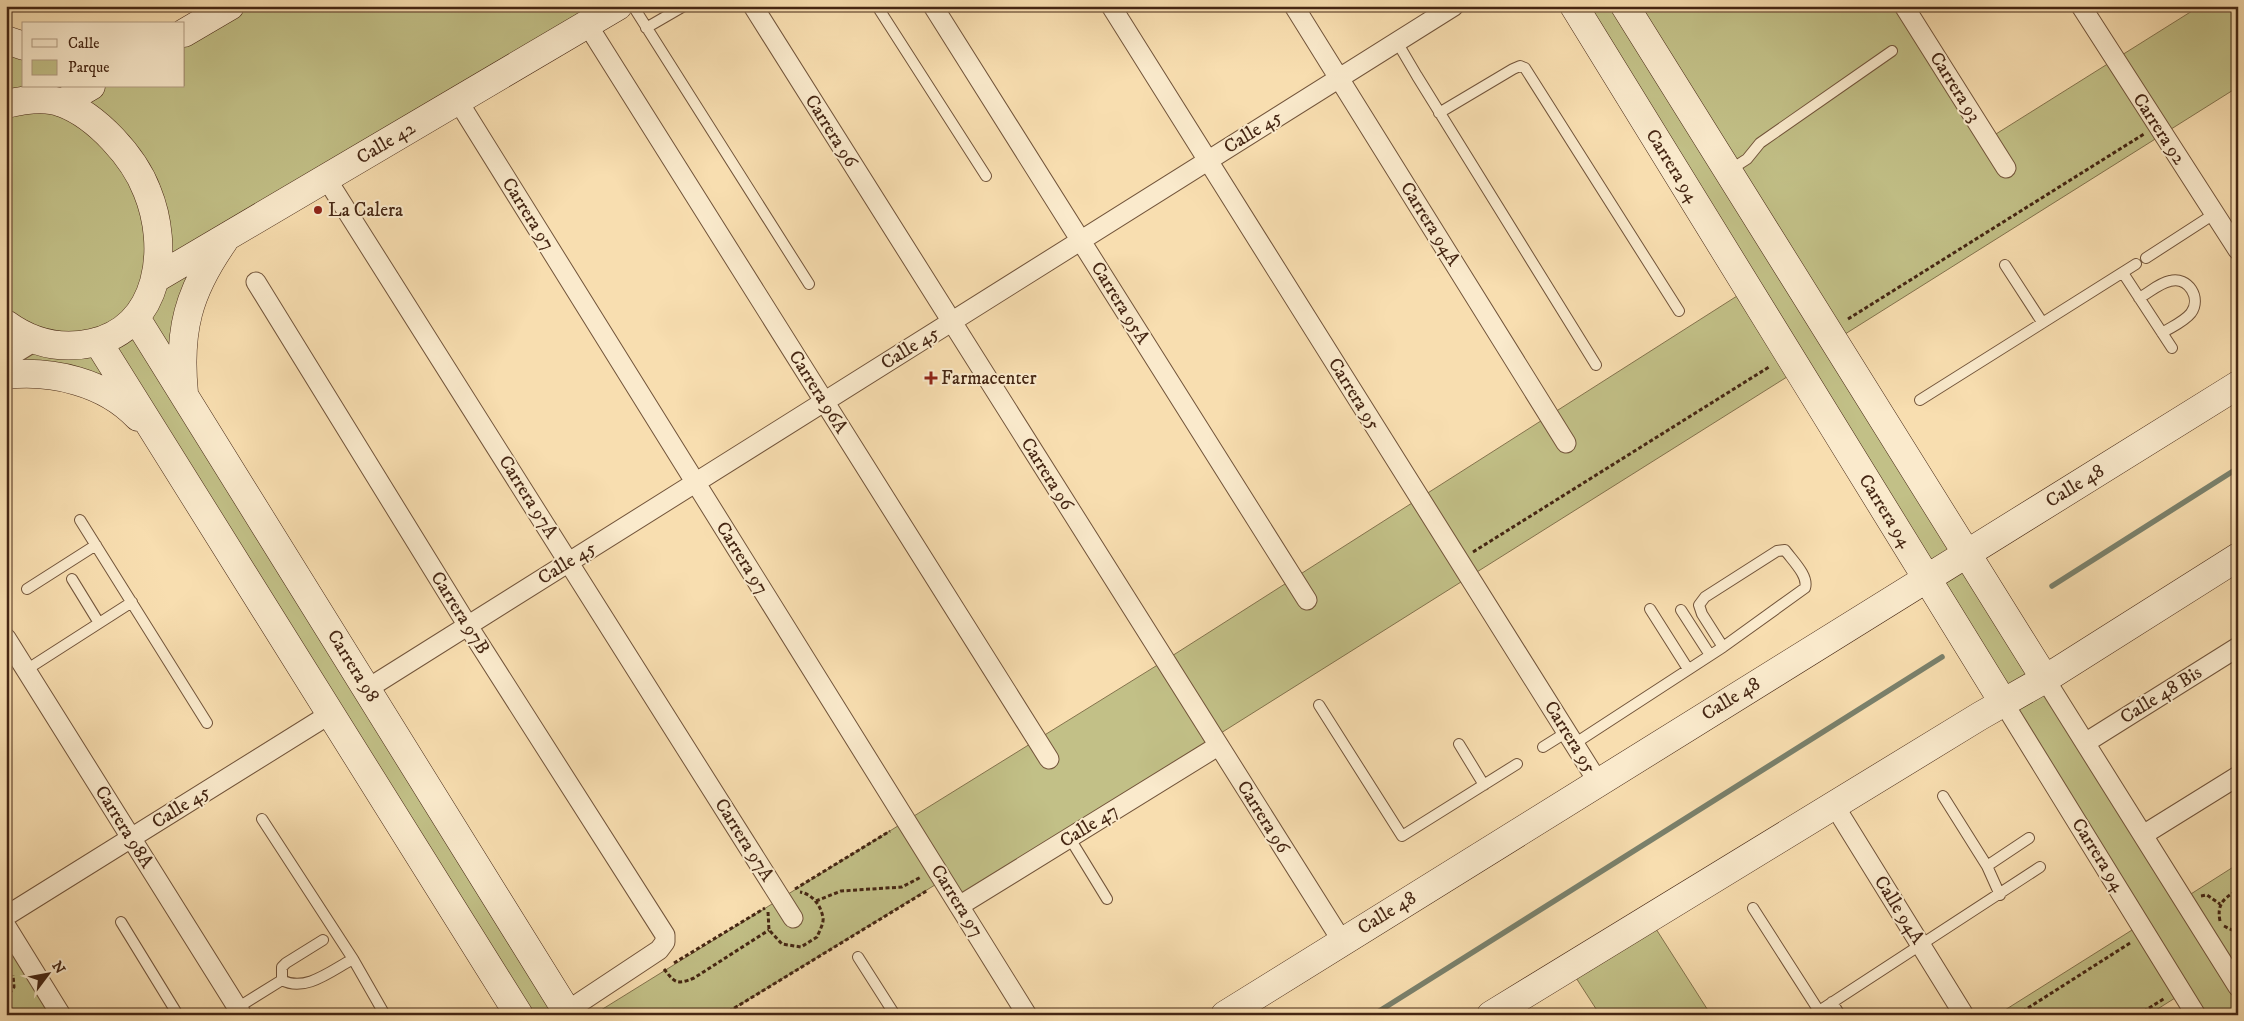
<svg xmlns="http://www.w3.org/2000/svg" width="2244" height="1021" viewBox="0 0 2244 1021" font-family="'IM FELL DW Pica',serif">
<style>
.green{fill:#c2c087;stroke:#84734d}
.lines{fill:none;stroke-linecap:round;stroke-linejoin:round}
.stream{stroke:#7a816c;stroke-width:5.5}
.lane-casing{stroke:#72543a;stroke-width:12}
.street-casing{stroke:#72543a;stroke-width:21}
.secondary-casing{stroke:#452613;stroke-width:29}
.path{stroke:#452613;stroke-width:3;stroke-dasharray:4 2.5;stroke-linecap:butt}
.lane{stroke:#faeacc;stroke-width:10}
.street{stroke:#faeacc;stroke-width:19}
.secondary{stroke:#faeacc;stroke-width:28}
.poi-dot{fill:#8f2418;stroke:#faeacc;stroke-width:2}
.labels{text-anchor:middle;dominant-baseline:central;stroke-width:4;stroke-linejoin:round;paint-order:stroke}
.street-label{font-size:19px;fill:#452613;stroke:#faeacc}
.poi-label{font-size:19px;fill:#452613;stroke:#faeacc;text-anchor:start}
</style>
<rect width="100%" height="100%" fill="#f8deb0"/>
<filter id="stains"><feTurbulence type="fractalNoise" baseFrequency=".004" numOctaves="4"/><feColorMatrix values="0 0 0 0 .2 0 0 0 0 .09 0 0 0 0 .02 0 0 0 .5 -.17"/></filter>
<radialGradient id="worn" r=".72"><stop offset=".6" stop-color="#630" stop-opacity="0"/><stop offset="1" stop-color="#630" stop-opacity=".3"/></radialGradient>
<path class="green" d="M230,6h388l-410,258 -23,133 384,618h-50l-360,-575 -58,-49 -95,-16v-335l18,6v40h160v-53z
M1574,6h330l84,133 212,-133h38v81l-404,254 349,558 55,-35v102l-10,6 10,15v28h-42l-13,-22 -35,22h-151l143,-90 -342,-555 -585,368 -254,168 -16,-26 -220,135h-130l571,-354 584,-372z
M1649,918l62,97h-111l-31,-48z
M6,926l55,89h-55z"/>
<g class="lines">
<path class="stream" d="M2052,586l186,-118
M1373,1015l569,-358"/>
<g class="lane-casing">
<path id="lane" d="M633,6l176,278
M877,6l109,170
M646,28l38,-22
M1397,42l20,34 179,289
M1439,113l74,-44 7,-3 5,2 154,243
M1730,170l17,-11 13,-16 132,-92
M2146,258l68,-44
M2005,265l37,57
M2123,273l49,75
M2139,298c10,-5 20,-15 31,-17 18,-5 32,17 21,32 -7,9 -20,14 -29,20
M1920,400l216,-136
M80,520l127,203
M72,579l27,44
M27,589l69,-44
M1650,609l38,60
M1681,610l29,45
M26,670l106,-68
M1319,705l83,131 115,-72
M1459,744l25,41
M1574,744l149,-97 82,-59c4,-12 -13,-28 -20,-38l-8,1 -72,46 -6,8 3,9 21,33
M1543,747l24,-15
M1943,796l44,70 13,29
M262,819l91,140 32,56
M1069,837l38,62
M1987,866l42,-28
M1753,908l66,103
M121,922l57,93
M858,957l37,58
M282,980v-13l4,-4 37,-23
M1832,1002l8,13
M237,1008l45,-28c23,13 50,-10 71,-21
M1813,1015l227,-148"/>
</g>
<g class="street-casing">
<path id="street" d="M753,6l589,935
M933,6l374,594
M1111,6l487,776
M1294,6l272,437
M1904,6l102,162
M2081,6l157,244
M587,24l462,735
M458,101l569,914
M326,178l467,740
M256,282l212,344 197,309v7l-6,8 -92,61
M6,359l29,-18
M6,638l236,377
M2045,679l193,308
M367,689l1087,-683
M2003,702l193,313
M2085,743l153,-96
M1834,805l130,210
M2143,835l95,-59
M959,906l259,-160
M6,916l324,-202
M6,926l55,89"/>
</g>
<g class="secondary-casing">
<path id="secondary" d="M1574,6l429,696
M1625,6l420,673
M184,33l46,-27
M6,40l18,6
M62,103l29,-17
M6,104c17,-4 39,-8 56,-1 35,13 72,54 85,88 23,56 14,136 -55,152 -32,7 -60,0 -86,-19
M155,279l463,-273
M136,318l433,697
M98,342l421,673
M6,375c46,-5 99,7 132,42
M184,393c-6,-62 4,-101 40,-152
M1225,1015l1013,-630
M1491,1015l489,-299 65,-37 193,-122"/>
</g>
<path class="path" d="M1848,319l296,-185
M1473,552l296,-185
M2238,885l-3,7 3,9
M795,889l95,-58
M2201,896l6,-1 13,9
M816,901l25,-10 61,-4 19,-10
M768,912l1,18 13,14 19,3 16,-10c2,-5 7,-14 6,-19 -2,-13 -11,-24 -23,-26
M2220,921c-3,-15 2,-22 15,-29
M2224,926l8,4 6,-1
M674,963l91,-55
M664,969c11,14 13,16 30,9l75,-48
M6,999l8,-12 -1,-12
M723,1015l205,-125
M2017,1015l113,-72
M2138,1015l27,-17"/>
<use href="#lane" class="lane"/>
<use href="#street" class="street"/>
<use href="#secondary" class="secondary"/>
</g>
<g class="poi-dot">
<circle cx="318" cy="210" r="5"/>
<path d="M928.5 370.5h5v5h5v5h-5v5h-5v-5h-5v-5h5z"/>
</g>
<g class="labels">
<g class="street-label">
<text transform="translate(1955 87) rotate(58)">Carrera 93</text>
<text transform="translate(2159 129) rotate(57)">Carrera 92</text>
<text transform="translate(831 131) rotate(58)">Carrera 96</text>
<text transform="translate(1253 132) rotate(-32)">Calle 45</text>
<text transform="translate(386 143) rotate(-31)">Calle 42</text>
<text transform="translate(1672 166) rotate(58)">Carrera 94</text>
<text transform="translate(528 214) rotate(58)">Carrera 97</text>
<text transform="translate(1430 224) rotate(58)">Carrera 94A</text>
<text transform="translate(1120 303) rotate(58)">Carrera 95A</text>
<text transform="translate(910 348) rotate(-32)">Calle 45</text>
<text transform="translate(818 392) rotate(58)">Carrera 96A</text>
<text transform="translate(1354 394) rotate(58)">Carrera 95</text>
<text transform="translate(1047 474) rotate(58)">Carrera 96</text>
<text transform="translate(2075 486) rotate(-32)">Calle 48</text>
<text transform="translate(528 497) rotate(58)">Carrera 97A</text>
<text transform="translate(1885 511) rotate(58)">Carrera 94</text>
<text transform="translate(742 558) rotate(58)">Carrera 97</text>
<text transform="translate(567 563) rotate(-32)">Calle 45</text>
<text transform="translate(460 613) rotate(58)">Carrera 97B</text>
<text transform="translate(353 666) rotate(58)">Carrera 98</text>
<text transform="translate(2161 695) rotate(-32)">Calle 48 Bis</text>
<text transform="translate(1731 699) rotate(-32)">Calle 48</text>
<text transform="translate(1570 737) rotate(58)">Carrera 95</text>
<text transform="translate(181 807) rotate(-32)">Calle 45</text>
<text transform="translate(1263 817) rotate(58)">Carrera 96</text>
<text transform="translate(1089 826) rotate(-32)">Calle 47</text>
<text transform="translate(124 827) rotate(58)">Carrera 98A</text>
<text transform="translate(744 840) rotate(58)">Carrera 97A</text>
<text transform="translate(2098 855) rotate(58)">Carrera 94</text>
<text transform="translate(957 901) rotate(58)">Carrera 97</text>
<text transform="translate(1899 910) rotate(58)">Calle 94A</text>
<text transform="translate(1387 913) rotate(-32)">Calle 48</text>
</g>
<g class="poi-label">
<text x="328" y="210">La Calera</text>
<text x="941" y="378">Farmacenter</text>
</g>
</g>
<rect width="2244" height="1021" fill="none" stroke="#f8deb0" stroke-width="25"/>
<rect x="8" y="8" width="2229" height="1006" fill="none" stroke="#452613" stroke-width="2.5"/>
<rect x="12" y="12" width="2219" height="996" fill="none" stroke="#452613"/>
<rect x="22" y="22" width="162" height="65" fill="#faeacc" stroke="#b29c82"/>
<rect x="32" y="39" width="25" height="8" fill="#faeacc" stroke="#b29c82"/>
<text x="68" y="48" font-size="15" fill="#452613">Calle</text>
<rect x="32" y="60" width="25" height="15" fill="#c2c087" stroke="#b29c82"/>
<text x="68" y="72" font-size="15" fill="#452613">Parque</text>
<g transform="translate(48 974) rotate(58)" stroke="#faeacc" stroke-width="4" paint-order="stroke">
<path d="M0-4L9 19L0 12L-9 19Z" fill="#452613"/>
<text y="-8" font-size="14" font-weight="bold" text-anchor="middle" fill="#452613">N</text>
</g>
<rect width="100%" height="100%" filter="url(#stains)"/>
<rect width="100%" height="100%" fill="url(#worn)"/>
</svg>
